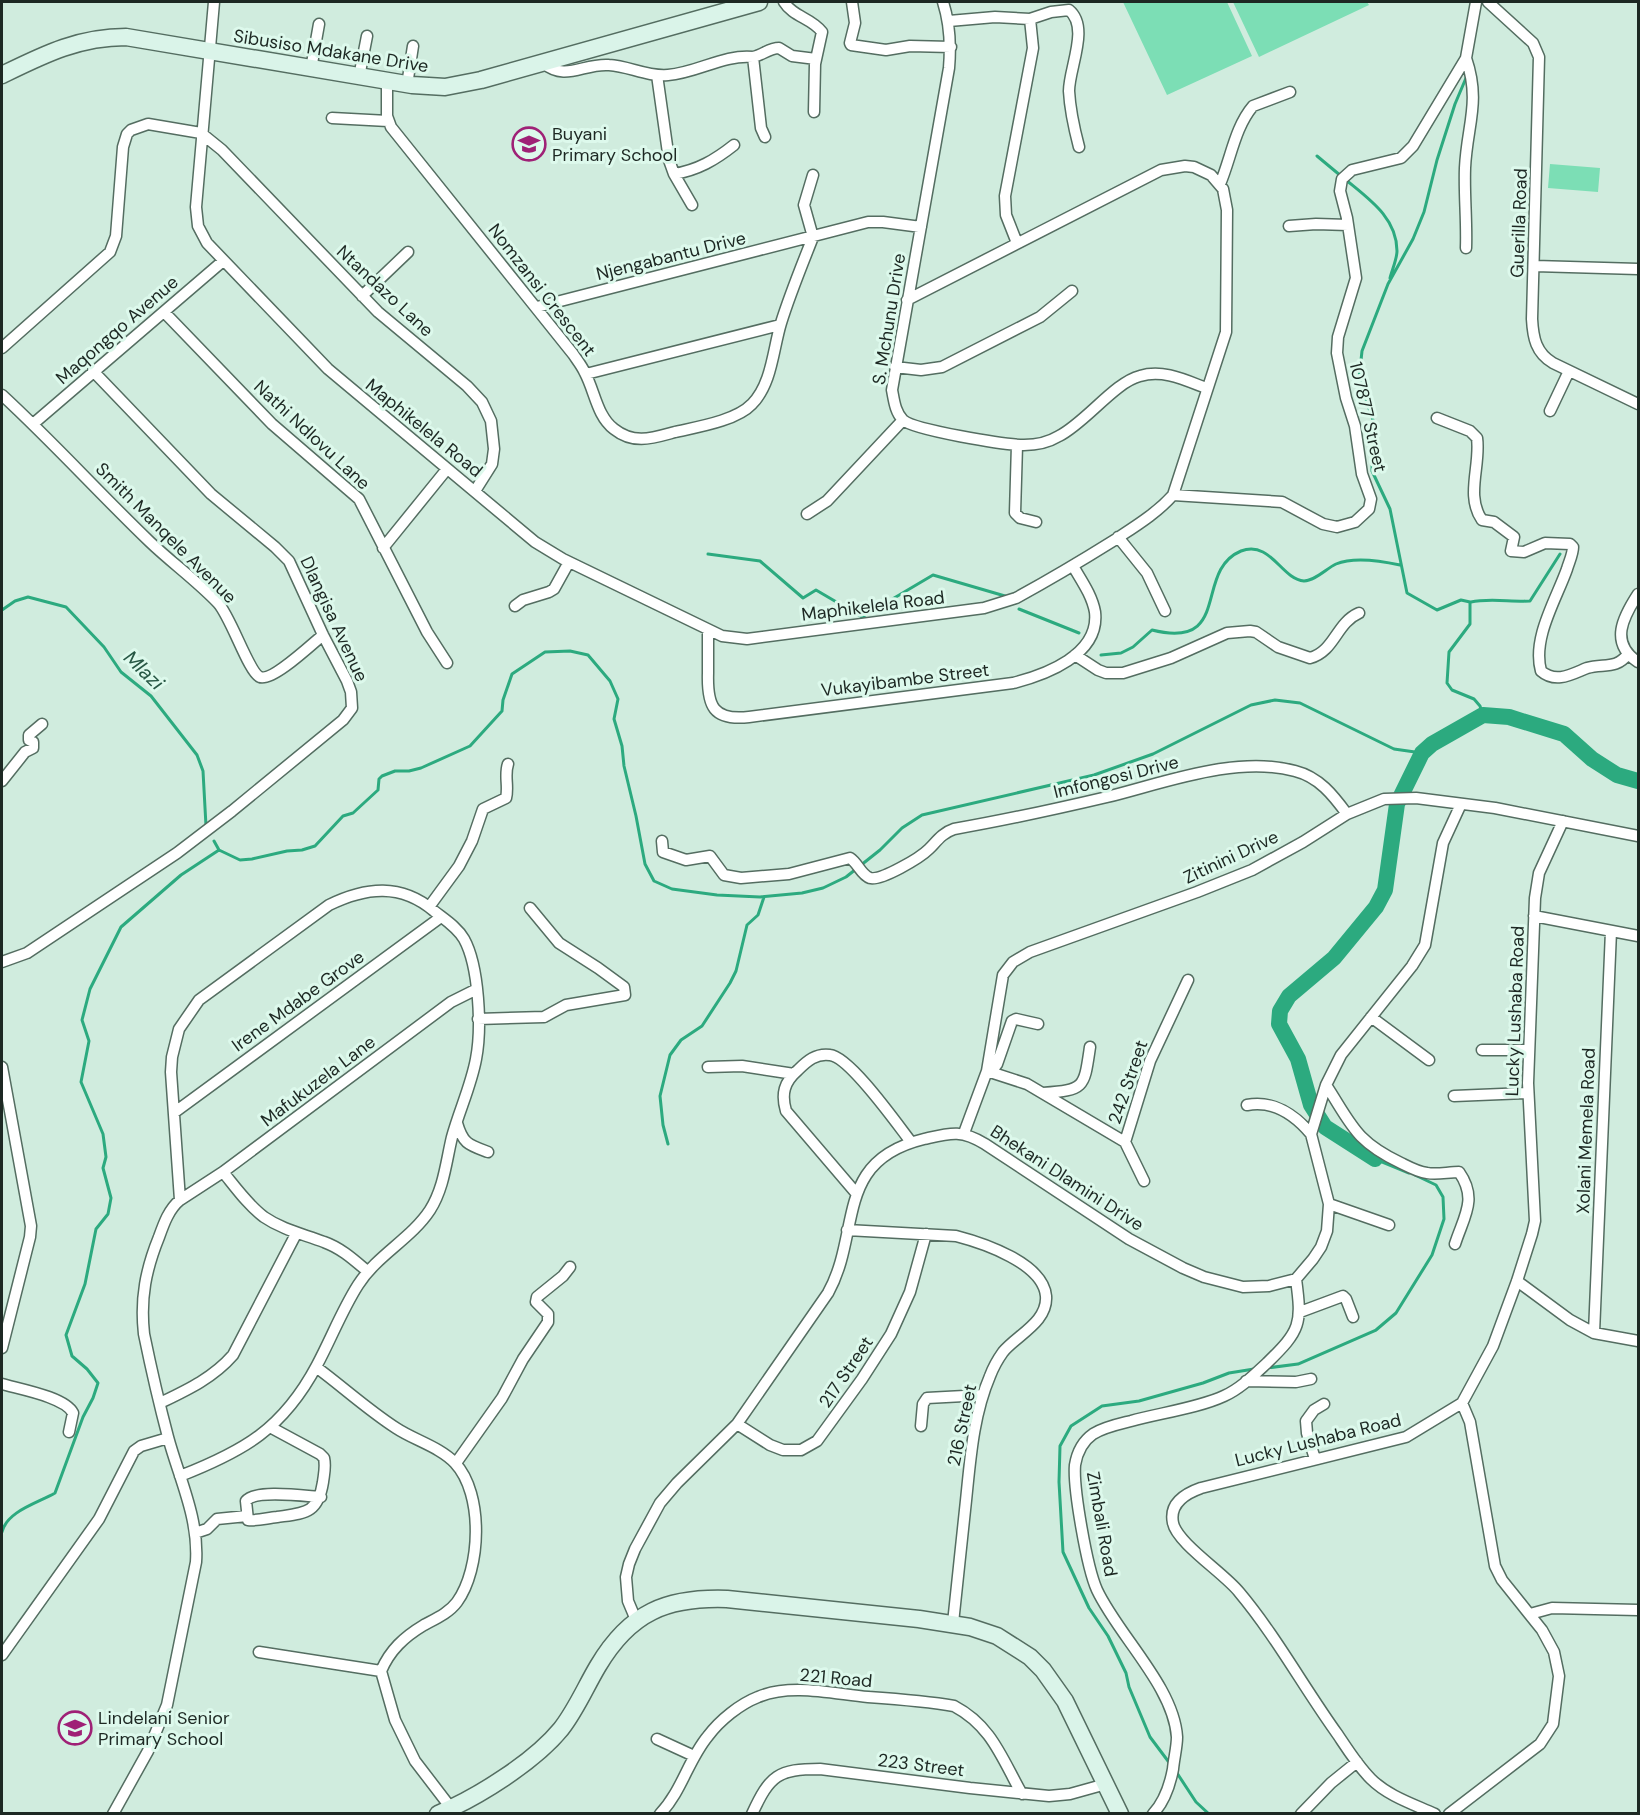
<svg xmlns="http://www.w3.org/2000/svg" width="1640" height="1815" viewBox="0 0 1640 1815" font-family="'DM Sans',sans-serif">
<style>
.garden{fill:#7cdeb5}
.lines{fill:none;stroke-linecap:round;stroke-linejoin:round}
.stream{stroke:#2caa7f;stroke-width:3}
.river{stroke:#2caa7f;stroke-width:16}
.street-casing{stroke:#546d61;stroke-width:13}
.secondary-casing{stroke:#546d61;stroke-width:19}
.street{stroke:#fff;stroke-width:10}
.secondary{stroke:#daf4e9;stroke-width:16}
.labels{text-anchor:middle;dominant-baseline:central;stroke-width:6;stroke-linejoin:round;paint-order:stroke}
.street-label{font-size:18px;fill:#1d2823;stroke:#ddf9ec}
.poi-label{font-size:18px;fill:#1d2823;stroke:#ddf9ec;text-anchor:start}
.water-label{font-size:20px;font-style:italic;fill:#285845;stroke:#ddf9ec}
</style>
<rect width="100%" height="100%" fill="#d0ecde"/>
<path class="garden" d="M1123,2h104l25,54 -85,39z
M1233,2h134l2,3 -110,52z
M1550,164l50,4 -2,24 -50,-4z"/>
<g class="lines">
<path class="stream" d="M1466,78l-11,26 -18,56 -13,52 -11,27 -25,45 -26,67 -3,28 14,41 -1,51 18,38 17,84 30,17 24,-10 9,2v22l-21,28 -2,31 5,7 22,9 6,7 3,9
M1317,156l24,20
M1346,180c23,19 51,38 51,71 0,8 -5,19 -7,27
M708,554l52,7 43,37 13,-8 46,27 71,-42 72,21
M1471,602c17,-4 40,0 59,-1l30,-47
M1019,609l60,24
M2,610l13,-9 13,-4 38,10 38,40 17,25 30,24 46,59 6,16 3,55
M1101,655l20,-2 12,-6 19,-17c81,20 41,-59 89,-79 30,-11 40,28 63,30 11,0 23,-13 32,-17 19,-8 46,-3 64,1
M214,841l5,9 21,10 12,-1 35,-8 15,-1 13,-4 28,-30 10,-3 25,-23 1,-11 3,-3 13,-5h14l12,-3 49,-22 32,-35 1,-11 9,-26 33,-22 25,-1 18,4 22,26 8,18 -4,20 8,27 2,20 12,50 9,48 9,17 18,8 45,6 43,2 42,-4 21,-5 23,-11 34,-27 22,-22 20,-13 172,-40 59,-21 98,-49 24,-5 25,3 94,46 28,4
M668,1144l-5,-19 -3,-29 10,-41 11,-15 21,-14 28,-43 6,-12 11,-46 11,-10 6,-18
M1375,1159l34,14
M1267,1368l31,-4 78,-34 20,-17 36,-58 12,-36 -1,-22 -7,-12 -21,-10
M2,1532c5,-21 36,-29 53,-39l28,-76 10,-19 5,-15 -11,-14 -15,-13 -6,-21 19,-51 11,-55 12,-15 3,-16 -8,-30 3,-11 -3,-23 -22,-52 8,-41 -7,-21 8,-31 31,-62 60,-52 38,-25
M1171,1765l-21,-28 -21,-50 -3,-14 -18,-37 -19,-28 -26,-56 -4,-70 1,-36 11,-20 31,-20 37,-5 64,-18 26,-10 25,-4
M1175,1770l21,32 13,12"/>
<path class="river" d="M1375,1159l-50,-32 -14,-22 -13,-46 -19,-35 1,-13 9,-15 45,-38 42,-51 9,-17 12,-86 25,-51 10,-9 51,-29 26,2 55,17 28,25 25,16 21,6"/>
<g class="street-casing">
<path id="street" d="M214,2l-18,205 2,19 9,17 121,126 207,173 28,17 159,77 25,3 237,-31 32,-10c33,-18 65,-37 97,-57 21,-14 43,-27 60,-46l53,-163 1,-122 -4,-21 -12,-14 -17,-8 -9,-1 -24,4 -254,130
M784,2c9,15 28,16 38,30l-7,32 -1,48
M852,2l3,21 -5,20 1,2 35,5 24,-4 41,1
M943,2c7,22 8,43 6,66l-57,322c2,10 3,22 11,30 11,10 102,25 121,25 12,0 25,-3 35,-9 26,-13 56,-54 81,-60 23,-7 45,4 66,12
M1488,2l45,41 6,14 -7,262c1,19 4,34 21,44l85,41
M1030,19l21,-7 18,-2c21,17 0,58 0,81 1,19 5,37 10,56
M949,21l46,-4 35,2 3,29 -28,148 1,19 11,28
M753,57c10,-2 16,-9 26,-9l13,8 24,3
M543,63c23,19 40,0 66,2 20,1 38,12 59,10 29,-2 56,-21 85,-18l8,71 4,9
M311,69l8,-45
M657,75l12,85 5,14 18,31
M359,77l8,-41
M387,82v34l4,11 182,227c4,6 9,12 12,19 10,19 12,43 29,56 20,16 39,9 61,3 22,-5 61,-11 77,-28 20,-20 21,-55 29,-81 9,-29 21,-58 32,-86
M407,85l6,-39
M332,118l56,3
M674,174c24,-4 41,-14 60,-29
M813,175l-9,30 9,32
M1220,184c11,-26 15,-57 33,-78l37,-14
M1289,226l27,-2 32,1
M1466,248c1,-27 -2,-53 -1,-80 2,-43 16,-66 1,-110
M1535,266l103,3
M362,296l46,-44
M537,307l331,-85h15l38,5
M164,312l108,112 87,75 68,133 20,31
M2,348l108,-96 6,-16 7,-89 4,-13 4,-4 17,-6 53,9 21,17 156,162 89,74 15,16 9,19 3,28 -2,15 -17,27
M895,367l26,3 21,-3 98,-50 32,-26
M586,374l194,-49
M2,395c51,47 98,99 148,147 22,21 47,39 68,61 13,14 31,70 42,74 12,5 52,-33 63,-42
M1550,411l19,-40
M1437,418l33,13 7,7c4,27 -12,58 5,82l12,2 20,15 -3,14 13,1 21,-9 25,1 3,3c0,7 -4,15 -6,22 -11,31 -35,69 -26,102 15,13 31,3 46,-3 16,-5 29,2 41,-14
M33,424l190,-163
M1017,445l-2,68 5,5 16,4
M1173,495l109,7 41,22 14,3 18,-5 14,-13 2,-10 -9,-25 -7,-48 -9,-28 -9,-45 1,-16 18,-59 -9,-60 -7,-27 2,-12 10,-9 49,-12 12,-12 53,-88 10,-56
M807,514l20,-13 76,-81
M1118,537l29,36 18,38
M383,548l64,-79
M1638,594c-15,23 -29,49 0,68
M515,606l8,-6 26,-8 5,-3 15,-27
M708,630c0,14 0,29 0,43 -1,33 5,48 41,44l264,-34c32,-8 87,-28 82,-71 -3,-17 -14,-32 -22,-46
M1075,655l23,15 8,3h17l48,-15 56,-25 23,-2 6,1 22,15 32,11c25,-7 26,-35 49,-45
M2,781l23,-29 8,-4v-6l-4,-2v-5l13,-11
M662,841l1,11 23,8 24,-4 14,19 17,3 48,-4 61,-16c8,5 11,17 20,20 11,3 50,-20 59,-29 8,-8 13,-16 25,-20 51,-9 102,-20 153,-32 57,-14 129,-42 188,-26 24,6 38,24 52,43
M429,907l30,-41 13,-25 11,-32 23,-11c3,-11 -2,-23 2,-34
M1534,916l104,20
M2,962l25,-9 150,-100 55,-42 111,-91 9,-12 -1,-16 -4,-11 -24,-46 -34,-74 -14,-14 -64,-53 -118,-123
M1371,1017l58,43
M478,1019l66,-2 22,-12 59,-10 -1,-8 -26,-19 -39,-25 -29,-35
M1482,1050h47
M988,1066l6,2 3,-4 15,-43 4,-2 22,5
M2,1067l29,159 -1,11 -28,111
M708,1067l34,-1 52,8
M987,1071l40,13 98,58 19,39
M1326,1085c26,40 29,56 75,78 8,4 17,9 26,10 10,2 21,-1 32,-1 19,27 5,44 -4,72
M1043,1093c42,-3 41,-5 47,-46
M1454,1096l74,-3
M1247,1105c26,-5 48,10 64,29
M175,1112l266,-195
M457,1123c6,21 12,22 31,29
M964,1133l23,-62 16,-96 10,-13 17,-10 167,-60 55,-22 51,-28 44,-28 37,-15 32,-1 79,10 143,28
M1125,1142l25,-81 38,-81
M223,1172c13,16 25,33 41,45 19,13 39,17 60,25 17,6 30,18 43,29
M856,1193l-70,-82c-5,-17 -2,-29 12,-41 9,-9 18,-17 32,-15 20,2 67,69 81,87
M180,1200l43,-28 228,-170 26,-13
M1329,1204l60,21
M847,1230l109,6c27,7 87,27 90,60 2,26 -29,39 -43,56 -5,7 -10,16 -13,24 -18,42 -20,89 -25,134 -4,38 -8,75 -12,113
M1517,1281l53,39 24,13 44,8
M1300,1312l43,-16 3,3 7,18
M1594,1333l17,-402
M316,1367c27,20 52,43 80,61 18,12 44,19 59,35 29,31 26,106 2,139 -8,11 -22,17 -33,23 -20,12 -34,25 -43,46l14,49 20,41 36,47
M1246,1381l50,1 15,-3
M2,1384c17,5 63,13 71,29l-4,19
M160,1403c27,-13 53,-25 73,-48l63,-121
M737,1424l33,21 13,5h18l16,-9 45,-62 29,-45 19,-42 16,-58
M921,1426l2,-22 4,-6 56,-3
M270,1427l50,27 4,4c2,9 0,16 -1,24 -5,32 -18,31 -46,35 -10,1 -20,4 -29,3l-2,-19c9,-12 59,-5 75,-4
M1315,1459l-8,-26 -1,-12 8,-11 10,-6
M456,1463l46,-65 21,-39 25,-37v-8l-12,-12 1,-5 26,-21 7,-9
M195,1533l12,-4 10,-10 30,-3
M1530,1614l22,-6 86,2
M636,1620l-8,-19 -2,-24 3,-13 6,-15 25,-46 17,-20 60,-59 91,-131c34,-61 5,-132 96,-154 26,-6 37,-10 61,5l144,95 54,29 21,9 39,10 26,-1 27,-7 17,-20 8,-12 6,-16 2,-27 -18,-70 15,-49 15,-30 71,-89 13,-21 18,-102 18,-39
M259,1652l122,19
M2,1655l97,-136 35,-68 7,-5 27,-8
M657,1739l37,17
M113,1814l35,-63 19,-46 29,-143c3,-44 -17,-84 -28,-125 -9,-34 -17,-69 -24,-103 -4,-36 2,-65 15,-97 5,-14 10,-28 21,-37l-9,-128 1,-15 7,-28 20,-29 130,-95c37,-18 72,-22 105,6 10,8 23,16 30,28 15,27 18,89 12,120 -5,27 -17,52 -24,78 -6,25 -8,51 -22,73 -19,29 -53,45 -72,75 -16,25 -27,54 -41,80 -34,64 -73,86 -137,111
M660,1814c22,-23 28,-54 48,-78 12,-16 32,-32 50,-39 33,-14 76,-3 110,0 29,2 58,4 86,9 38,20 48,53 68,88
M752,1814c18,-39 26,-45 68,-45l150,19 79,8 21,-2 36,-10
M1153,1814c12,-13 17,-29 20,-45 1,-11 4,-22 4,-32 -3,-50 -59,-102 -80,-147 -10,-22 -24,-102 -22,-125 2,-12 8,-24 18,-31 11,-7 26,-10 38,-13 29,-8 67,-13 93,-25 16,-7 30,-21 43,-33 34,-33 35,-39 29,-84
M1301,1814l30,-31 26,-21
M1435,1814c-22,-10 -47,-18 -64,-35 -13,-13 -23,-29 -33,-44 -34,-47 -62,-99 -99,-143 -14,-18 -62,-49 -66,-69 -4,-19 11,-29 28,-35l205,-51 56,-34 31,-57 24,-65 15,-47 3,-13 -7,-138 7,-185 4,-25 24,-52
M1449,1814l91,-70 13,-20 6,-48 -5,-24 -12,-22 -40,-50 -7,-14 -25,-144 -8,-19"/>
</g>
<g class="secondary-casing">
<path id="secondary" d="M2,75c41,-20 76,-38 124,-38l286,48 33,2 36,-7 278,-78
M438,1814c40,-17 96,-52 123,-85 15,-19 25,-43 37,-63 32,-54 69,-69 129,-67l192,20 51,8 27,9 33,21 13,13 22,31 55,113"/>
</g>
<use href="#street" class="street"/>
<use href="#secondary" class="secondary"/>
</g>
<defs>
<g id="school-ring" transform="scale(1.725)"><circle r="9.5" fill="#ddf9ec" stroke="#9f2176" stroke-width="1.5"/><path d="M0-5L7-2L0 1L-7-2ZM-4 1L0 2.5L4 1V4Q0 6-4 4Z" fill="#9f2176"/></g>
</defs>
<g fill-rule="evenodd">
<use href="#school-ring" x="529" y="144"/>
<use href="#school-ring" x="75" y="1728"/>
</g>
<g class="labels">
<g class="street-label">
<text transform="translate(331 51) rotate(9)">Sibusiso Mdakane Drive</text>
<text transform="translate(1519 223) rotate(-88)">Guerilla Road</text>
<text transform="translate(671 256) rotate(-14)">Njengabantu Drive</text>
<text transform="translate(542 290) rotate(52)">Nomzansi Crescent</text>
<text transform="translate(385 291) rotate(43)">Ntandazo Lane</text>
<text transform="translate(889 319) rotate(-81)">S. Mchunu Drive</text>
<text transform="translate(117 330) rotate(-41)">Maqongqo Avenue</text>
<text transform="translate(1368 417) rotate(77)">107877 Street</text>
<text transform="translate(424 428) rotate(39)">Maphikelela Road</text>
<text transform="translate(312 435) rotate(43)">Nathi Ndlovu Lane</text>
<text transform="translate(166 533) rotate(45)">Smith Manqele Avenue</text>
<text transform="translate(873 606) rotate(-7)">Maphikelela Road</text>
<text transform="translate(334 619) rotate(65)">Dlangisa Avenue</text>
<text transform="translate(905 680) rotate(-7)">Vukayibambe Street</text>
<text transform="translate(1116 777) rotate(-14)">Imfongosi Drive</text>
<text transform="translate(1231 857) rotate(-25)">Zitinini Drive</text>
<text transform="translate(298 1001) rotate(-36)">Irene Mdabe Grove</text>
<text transform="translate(1515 1011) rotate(-88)">Lucky Lushaba Road</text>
<text transform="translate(318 1081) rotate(-37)">Mafukuzela Lane</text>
<text transform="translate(1128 1082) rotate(-71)">242 Street</text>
<text transform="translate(1586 1131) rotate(-88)">Xolani Memela Road</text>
<text transform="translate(1067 1178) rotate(33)">Bhekani Dlamini Drive</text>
<text transform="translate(846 1372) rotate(-56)">217 Street</text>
<text transform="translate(962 1425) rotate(-78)">216 Street</text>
<text transform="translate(1318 1440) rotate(-14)">Lucky Lushaba Road</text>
<text transform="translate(1102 1524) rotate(80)">Zimbali Road</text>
<text transform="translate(836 1678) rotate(5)">221 Road</text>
<text transform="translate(921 1765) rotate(7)">223 Street</text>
</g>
<g class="poi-label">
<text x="552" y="134">Buyani<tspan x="552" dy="21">Primary School</tspan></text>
<text x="98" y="1718">Lindelani Senior<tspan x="98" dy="21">Primary School</tspan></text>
</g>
<g class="water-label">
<text transform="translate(144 670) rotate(44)">Mlazi</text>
</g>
</g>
<rect width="1640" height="1815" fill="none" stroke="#1d2823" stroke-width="6"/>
</svg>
